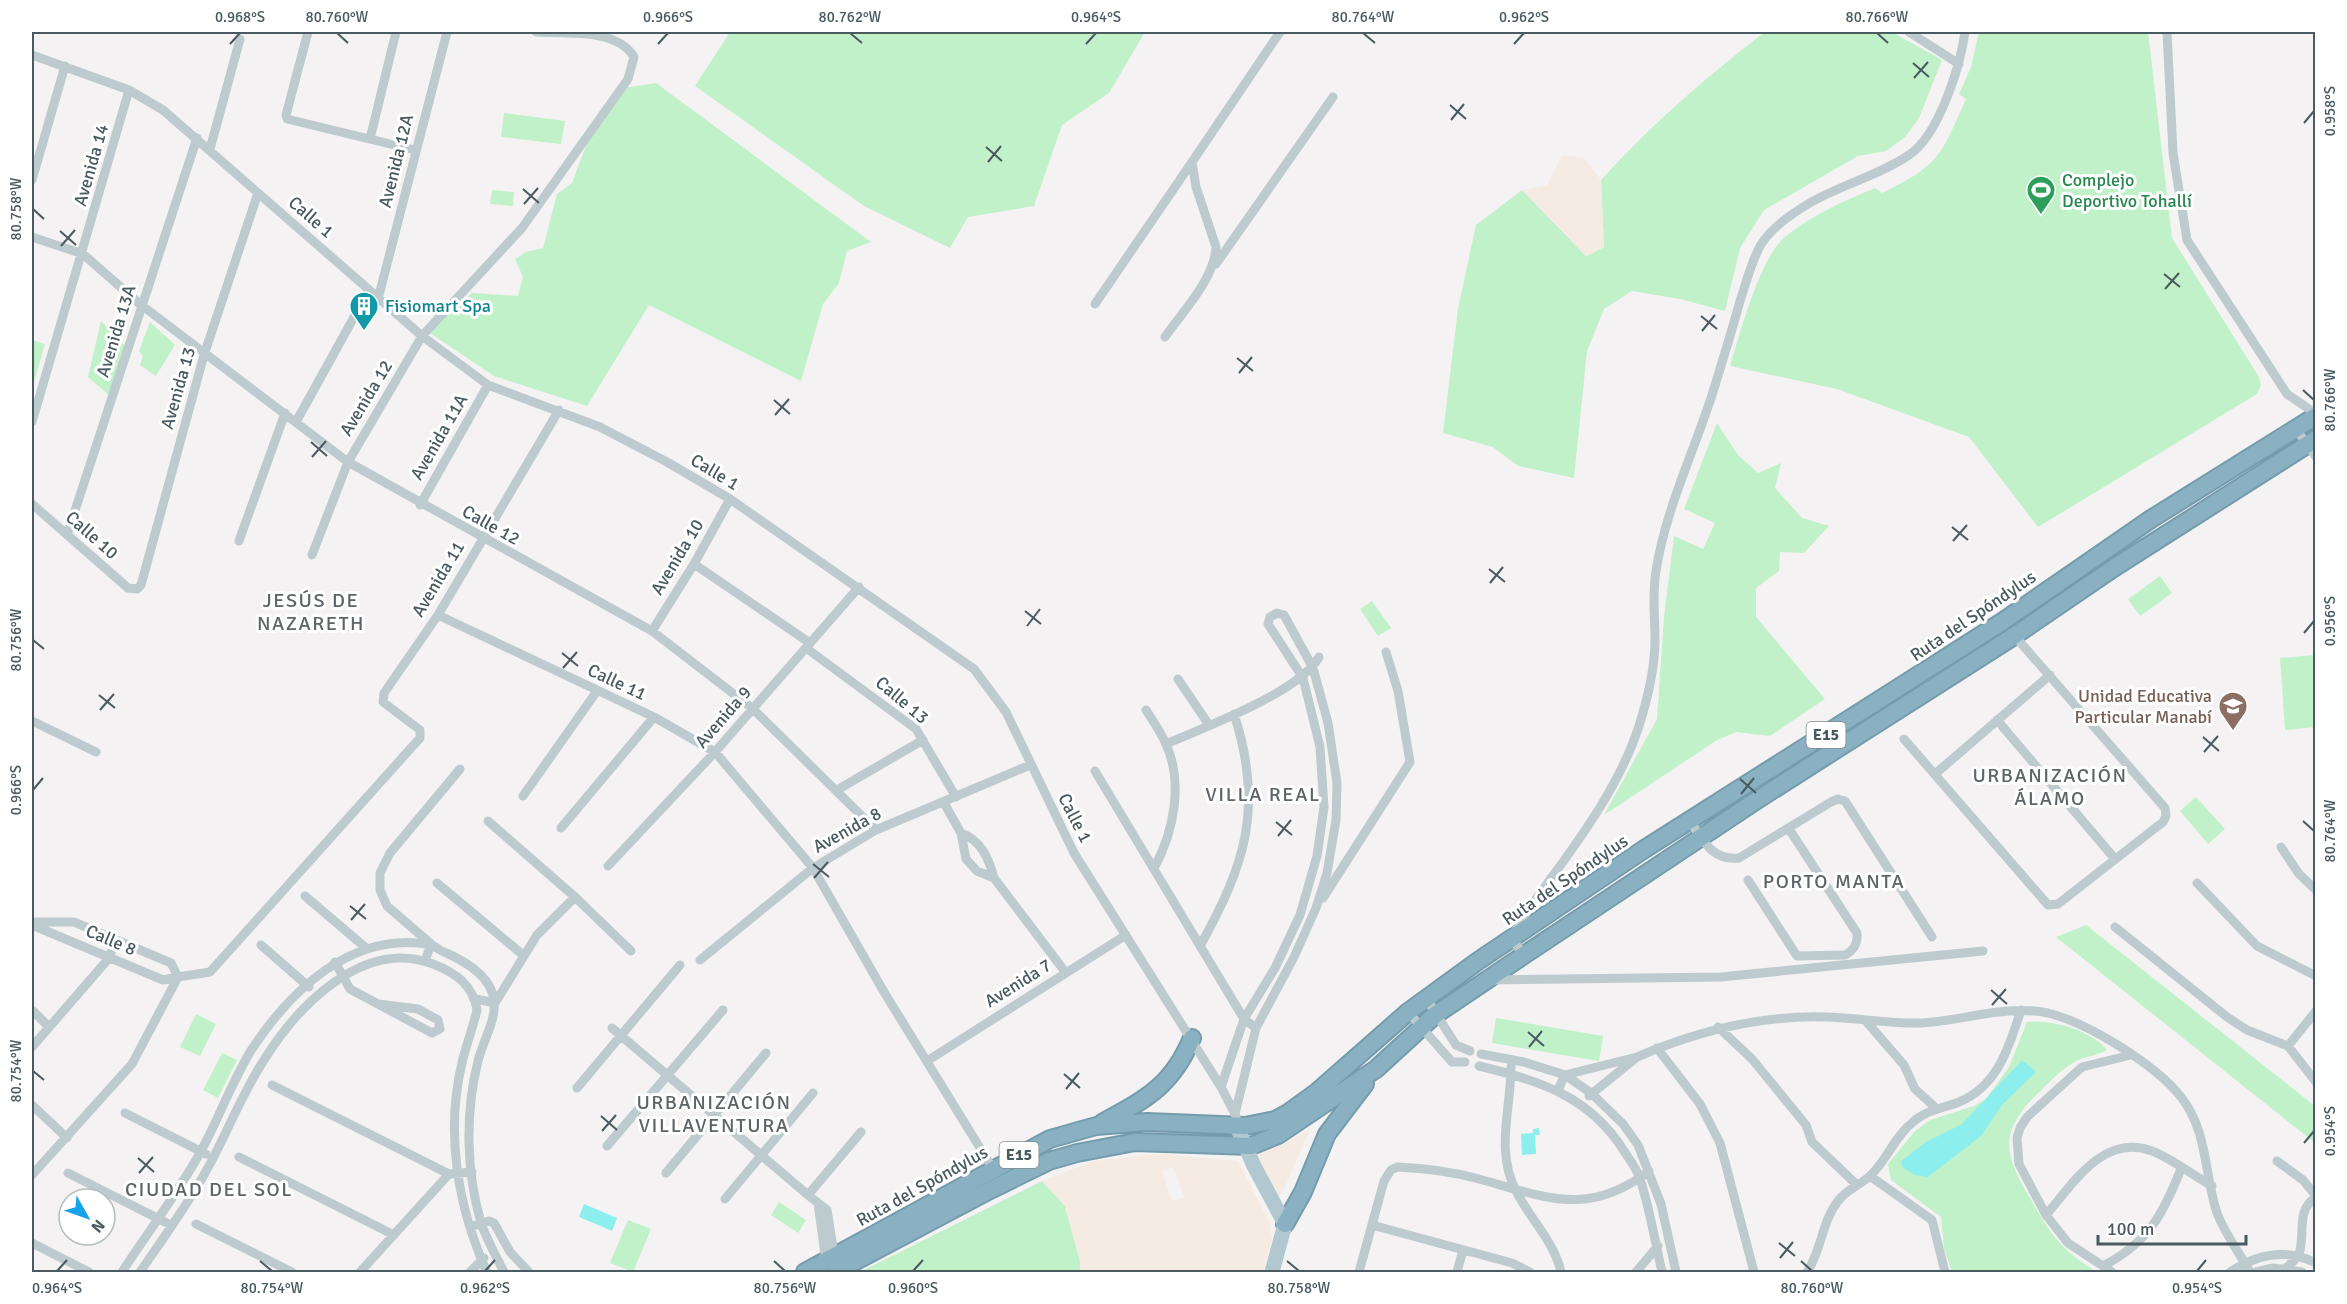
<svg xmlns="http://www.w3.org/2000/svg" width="2347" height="1304" viewBox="0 0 2347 1304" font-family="Signika,sans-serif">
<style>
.green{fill:#c1f1c9}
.sand{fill:#f5ebe3;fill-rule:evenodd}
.water{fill:#8defed}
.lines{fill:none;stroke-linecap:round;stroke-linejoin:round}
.highway-casing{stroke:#749cad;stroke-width:20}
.street{stroke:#bdcace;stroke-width:9}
.primary{stroke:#b2c8d1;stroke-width:15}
.highway{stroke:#89b1c1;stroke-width:16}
.ticks{fill:none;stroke:#495a60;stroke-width:2}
.labels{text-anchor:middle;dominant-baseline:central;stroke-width:6;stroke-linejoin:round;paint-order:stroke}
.shield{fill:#fff;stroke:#808c90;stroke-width:1.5}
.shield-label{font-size:16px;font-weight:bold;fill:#495a60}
.street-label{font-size:18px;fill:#495a60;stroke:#fff}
.leisure-label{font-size:18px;fill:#27864d;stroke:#fff;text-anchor:start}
.culture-label{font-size:18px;fill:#0d838f;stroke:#fff;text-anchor:start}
.education-label{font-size:18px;fill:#785e54;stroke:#fff;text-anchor:end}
.neighbourhood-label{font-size:20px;letter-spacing:1.5px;fill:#5e6467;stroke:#fff}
.neatline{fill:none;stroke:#495a60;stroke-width:2}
.ticks-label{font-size:15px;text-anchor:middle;fill:#495a60}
</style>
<rect width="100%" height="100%" fill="#f4f2f2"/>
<path class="green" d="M730,32h415l-36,61 -47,32 -28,81 -66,11 -18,31 -86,-42 -169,-120z
M1765,32h127l50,28 -23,58 -14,19 -19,14 -28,5 -94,54 -24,38 -15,63 -45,-12 -48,-8 -28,18 -17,42 -13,127 -56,-12 -25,-19 -50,-14 15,-124 18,-84 46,-35 64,66 18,-9 -3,-67c50,-55 105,-103 164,-148z
M1979,32h169l24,206 87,139 2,8 -4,9 -219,133 -69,-90 -132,-48 -107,-23c10,-32 30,-110 56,-130 26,-21 58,-35 89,-48l7,5c58,-28 59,-38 84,-94l-7,-5 12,-27z
M656,83l215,159 -24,9 -8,32 -16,21 -22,77 -152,-76 -62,101 -93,-30 -67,-45 45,-38 46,3 5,-19 -8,-18 11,-7 17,-4 14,-54 15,-11 19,-51 33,-44z
M504,113l61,8 -4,23 -60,-7z
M492,190l22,2 -1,14 -23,-2z
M101,321l26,27 -18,47 -21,-18z
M150,322l25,23 -19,31 -16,-11 3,-9 -4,-5z
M32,340l13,4 -13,44z
M1717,423l21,32 20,18 23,-10 -6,25 27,30 27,8 -25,27 -24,-1 -1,19 -23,17v29l69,82 -55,37 -34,-4 -19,8 -113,75 53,-96 7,-102 10,-81 29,13 12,-26 -31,-14z
M2160,576l12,17 -32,23 -12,-17z
M1372,601l19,27 -13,8 -18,-27z
M2314,655l1,72 -30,3 -5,-72z
M2196,797l29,32 -17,15 -28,-33z
M2086,925l229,181v37l-259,-206z
M196,1014l20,10 -16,32 -20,-9z
M1496,1018l107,18 -4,25 -107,-18z
M2027,1022c25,-3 65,9 80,28 -10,6 -24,6 -34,13 -13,7 -24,20 -35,30 -39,39 -35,60 -8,105 22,38 29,50 67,74h-145l-8,-24 -3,-31 -50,-37 -3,-16 26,-32 16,-12 44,-14 12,-7 23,-32z
M222,1053l15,7 -19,38 -15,-8z
M1042,1181l23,25 15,55v11h-220z
M779,1202l27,18 -8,13 -27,-18z
M628,1220l23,9 -18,43 -23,-9z"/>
<path class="sand" d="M1562,155l22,3 17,22 3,67 -18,9 -64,-66 25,-5z
M1310,1129l-28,65 -4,2 -6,-7 -14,-35 20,-7z
M1159,1154l79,7 31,61 3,17 -9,33h-183v-11l-15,-55 -23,-25 52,-20zM1173,1167l11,30 -10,4 -3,-2 -9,-28z"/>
<path class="water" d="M2022,1060l14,12 -34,33 -21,31 -53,41 -13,-2 -13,-8 -1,-6 25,-19 36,-18z
M1539,1128l1,7h-5l1,19 -14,1 -1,-21 12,-1v-4z
M584,1204l33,14 -5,13 -33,-14z"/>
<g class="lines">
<g class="highway-casing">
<path id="highway" d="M1102,1123c44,-24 70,-37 90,-85
M1285,1224l18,-32 24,-58 38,-50
M805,1272l245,-133 46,-13 51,-4 98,4 30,-6 13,-7 29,-21 91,-80 70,-51 165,-111 359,-228 149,-103 165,-103
M835,1272l155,-82 59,-29 28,-8 58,-11 116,4 27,-11 98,-66 59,-54 89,-60 236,-157 254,-162 101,-69 201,-128"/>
</g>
<path class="street" d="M308,32l-22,83 1,4 128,31
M1909,32l50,32
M2167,32l6,121 14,87 100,154 22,15 7,10
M32,55l97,35 34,20 259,226 66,49 112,42 67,35 63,37 244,170 32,43 68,141 147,234 15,29 1,11
M370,139l26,-107
M210,149l30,-110
M32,180l33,-114
M32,237l51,17 57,50 208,158 304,169 100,77 124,122
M1216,264l117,-167
M378,299l69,-267
M1095,304l97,-142
M1165,337c18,-26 49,-57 51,-90l-20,-60 -4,-25 88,-130
M32,422l97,-332
M296,422l73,-132
M2296,429l20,28
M32,504l96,84 9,1 4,-4 63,-230 54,-162
M420,505l68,-120
M67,535l130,-397
M239,541l46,-128
M312,555l36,-93 74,-126 100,-108 106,-149 6,-22c-17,-29 -68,-23 -98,-25
M694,564l116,79
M438,615l216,102 61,35 98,116 71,124 109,177
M652,631l42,-67 36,-65
M806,648l110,81 40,68
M1178,679l31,46
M1146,710c7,11 14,21 19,32 19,39 9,90 -11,126
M1997,720l118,139
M32,721l64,31
M1904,739l144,166 10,-1 105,-82 3,-6 -1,-8 -152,-174
M1166,744c39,-17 134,-52 153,-87
M1095,771l149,248 12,9
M1935,774l115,-99
M837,790l86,-50
M523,796l74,-105
M944,803l17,30 5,26 11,12 17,7 72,95
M488,821l87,76 56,54
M1690,821c13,20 23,40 49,37l92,-56 7,-3 7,2 87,136
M561,828l93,-111
M961,833c20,7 28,26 33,45
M2281,847l18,27 17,16
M608,866l107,-114 144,-165
M1748,880l49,76 48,-1c9,-5 13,-11 12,-22l-68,-104
M437,883l86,72
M2197,883l60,63 59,30
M305,896l61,52
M1323,898l87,-136 -12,-71 -12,-39
M32,922h42l97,41 7,14 -15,3 -131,-55
M2115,927l112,90 20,13 41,16 28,36
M261,945l48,42
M1200,946c46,-82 64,-140 34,-232
M1524,955l-12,-16c10,-23 23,-38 37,-58 34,-46 71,-98 89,-152 9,-28 17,-58 17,-89 0,-23 -3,-46 1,-69 9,-59 36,-115 55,-173 10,-32 20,-64 29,-97 6,-18 11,-38 20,-55 11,-18 30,-31 48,-42 32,-19 70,-28 101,-49 30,-20 51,-88 56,-123
M700,960l113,-92 63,-38 154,-65
M425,961l6,-17 -44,-38 -7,-16v-17l10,-20 70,-84
M335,962l15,27 82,44 8,-4 -2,-9 -20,-11 -40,-5
M1490,980l231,-3 262,-26
M1426,998l30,47 14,6
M476,999l19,4 42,-68 38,-38
M32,1010l17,17
M1408,1012l44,50h13
M1865,1020l39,45 11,24 22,20
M1718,1027l34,32 54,66 6,17 44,42
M612,1028l196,167 19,15 8,50
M2288,1046l28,-35
M32,1047l78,-90 5,-18
M1657,1048l43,56 20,39 34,129
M1481,1054l43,8 41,13 26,18 32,31 15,21 23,59 15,68
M1637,1057c60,-26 123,-42 189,-40 32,1 64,7 95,6 41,-2 87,-19 127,-10 40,10 107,51 133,84 27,34 23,77 36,116 8,21 22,39 33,59
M927,1061l199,-126
M1479,1066c59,14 111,30 145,85 6,9 13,18 16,28 10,30 15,63 22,93
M1511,1067c0,43 -16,83 5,124 14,28 38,50 45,81
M272,1085l177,89 23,-2
M1221,1087l23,-68 31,-51 25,-53 17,-59 7,-49 -4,-60 -17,-69 -35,-54 2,-7 7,-4 7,2 29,53 15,55 9,60 -1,37 -9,53 -11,35 -22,49 -38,71 -21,86
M577,1088l103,-123
M1558,1090l7,-15 72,-18 -48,39
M32,1105l35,33
M125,1113l81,41
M607,1146l116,-136
M239,1157l155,78
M2277,1161l26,19 13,16
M68,1173l103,52
M666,1173l100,-120
M32,1175l100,-111 46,-87 32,-5 210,-234v-8l-37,-28 1,-9 54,-78 121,-205
M1870,1176l62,44 13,52
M808,1195l53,-63
M725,1199l88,-106
M818,1203l8,59
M2046,1215c27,-31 57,-82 106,-64 21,8 40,24 60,35
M196,1224l96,48
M476,1225l13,-4 5,2 16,29 19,20
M1372,1225l140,38 18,9
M32,1243l57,29
M2103,1266c46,-24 60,-52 78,-97
M2286,1268c4,-4 11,-9 13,-14 7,-21 -4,-43 17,-57
M122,1272c26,-40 56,-79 79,-121 18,-33 31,-70 51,-102 39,-59 99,-117 176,-105 6,1 11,6 16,8 21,9 47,24 50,48 3,19 -12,43 -16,61 -13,52 -12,110 3,162 6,17 15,33 23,49
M140,1272c22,-32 46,-65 65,-99 21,-37 36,-78 59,-113 33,-53 99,-123 169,-96 23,9 40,21 44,46 -4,18 -11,35 -15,53 -17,70 -4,145 25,209
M360,1272l89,-98
M470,1272l14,-14
M1359,1272l25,-91 7,-11 6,-3c26,1 57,5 82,12 66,18 109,39 170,-8
M1457,1272l6,-22
M1636,1272l22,-26
M1807,1272c15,-22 14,-49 31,-71 9,-12 22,-16 32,-25 17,-16 25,-40 43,-54 13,-12 31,-14 46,-20 39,-16 50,-55 62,-92
M2112,1272l-44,-29 -22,-28 -27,-51 -2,-26 3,-10 7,-11 55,-50 49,-12
M2230,1272c27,-18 56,-24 86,-9
M2256,1272l17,-4 29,4"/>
<path class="primary" d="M1237,1127l17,39 31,58 -13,48"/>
<use href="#highway" class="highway"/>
</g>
<path class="ticks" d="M337,33l11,10M850,33l12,10M1363,33l12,10M1877,33l11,10M230,44l10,-11M658,44l10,-11M1086,44l10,-11M1514,44l10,-11M1913,63l16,14M1914,78l14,-16M1450,105l16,14M1451,120l13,-16M2304,123l10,-12M986,147l16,14M988,162l13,-16M523,189l16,14M524,204l14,-16M33,209l11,10M60,231l16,14M61,246l14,-16M2164,274l16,13M2165,289l14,-16M1701,316l16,13M1702,331l13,-16M1237,358l16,13M1239,373l13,-16M2303,390l11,10M774,400l16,14M775,415l14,-16M311,442l16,14M312,457l14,-16M1952,527l16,13M1953,541l14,-16M1489,569l16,13M1490,583l13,-16M1025,611l16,13M1027,626l13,-17M2304,633l10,-12M33,640l11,9M562,653l16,13M563,668l14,-16M99,695l16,13M100,710l14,-16M2203,737l16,14M2204,752l14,-16M1740,779l16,14M33,790l10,-12M1741,794l13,-16M2303,821l11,10M1276,822l16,13M1278,836l13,-16M813,864l16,13M814,878l14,-16M350,906l16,13M351,920l14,-16M1991,990l16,14M1992,1005l14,-16M1528,1032l16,14M1529,1047l13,-16M33,1071l11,9M1064,1074l16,14M1066,1089l13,-16M601,1116l16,14M602,1131l14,-16M2304,1143l10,-12M138,1158l16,14M139,1173l14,-16M1779,1243l16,13M1780,1258l13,-16M260,1261l12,10M774,1261l11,10M1287,1261l12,10M1801,1261l11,10M57,1271l10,-11M485,1271l10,-11M913,1271l10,-11M2197,1271l9,-11"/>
<defs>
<g id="stadium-pin" transform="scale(1.5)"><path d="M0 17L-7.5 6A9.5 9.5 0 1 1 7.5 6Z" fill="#2e9e5b" stroke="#fff"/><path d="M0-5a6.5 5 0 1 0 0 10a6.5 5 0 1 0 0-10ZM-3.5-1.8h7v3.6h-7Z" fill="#fff"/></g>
<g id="building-pin" transform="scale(1.5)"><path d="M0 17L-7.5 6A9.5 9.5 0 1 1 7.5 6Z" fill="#0f9aa8" stroke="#fff"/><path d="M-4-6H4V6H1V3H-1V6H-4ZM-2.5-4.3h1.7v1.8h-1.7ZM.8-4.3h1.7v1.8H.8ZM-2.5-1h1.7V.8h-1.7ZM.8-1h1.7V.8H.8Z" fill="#fff"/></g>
<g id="school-pin" transform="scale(1.5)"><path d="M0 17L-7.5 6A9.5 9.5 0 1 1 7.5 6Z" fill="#8d6e63" stroke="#fff"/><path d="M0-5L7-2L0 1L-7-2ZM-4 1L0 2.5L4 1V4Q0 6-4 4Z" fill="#fff"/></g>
</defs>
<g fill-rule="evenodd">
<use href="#stadium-pin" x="2041" y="190"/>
<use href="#building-pin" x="364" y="306"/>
<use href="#school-pin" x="2233" y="706"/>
</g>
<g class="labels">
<g class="shield">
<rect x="1806.5" y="722" width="39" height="26" rx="4.5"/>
<rect x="999.5" y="1142" width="39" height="26" rx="4.5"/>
</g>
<g class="shield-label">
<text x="1826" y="735">E15</text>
<text x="1019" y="1155">E15</text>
</g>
<g class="street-label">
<text transform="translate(396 161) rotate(-76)">Avenida 12A</text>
<text transform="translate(91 165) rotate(-74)">Avenida 14</text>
<text transform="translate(311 217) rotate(41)">Calle 1</text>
<text transform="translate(116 331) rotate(-73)">Avenida 13A</text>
<text transform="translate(178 388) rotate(-74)">Avenida 13</text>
<text transform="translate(366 398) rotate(-59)">Avenida 12</text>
<text transform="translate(439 437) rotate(-60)">Avenida 11A</text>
<text transform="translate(715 472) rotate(31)">Calle 1</text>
<text transform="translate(491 525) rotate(29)">Calle 12</text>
<text transform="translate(92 535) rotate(41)">Calle 10</text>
<text transform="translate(677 557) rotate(-59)">Avenida 10</text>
<text transform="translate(438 579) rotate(-59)">Avenida 11</text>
<text transform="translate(1973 616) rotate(-34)">Ruta del Spóndylus</text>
<text transform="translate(617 682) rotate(25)">Calle 11</text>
<text transform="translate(902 700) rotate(40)">Calle 13</text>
<text transform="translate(723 717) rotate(-49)">Avenida 9</text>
<text transform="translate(1075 818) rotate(63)">Calle 1</text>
<text transform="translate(847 830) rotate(-29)">Avenida 8</text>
<text transform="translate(1565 880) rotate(-34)">Ruta del Spóndylus</text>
<text transform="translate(111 940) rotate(23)">Calle 8</text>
<text transform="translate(1018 983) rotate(-32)">Avenida 7</text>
<text transform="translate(922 1186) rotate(-29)">Ruta del Spóndylus</text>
</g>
<g class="leisure-label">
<text x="2062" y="180">Complejo<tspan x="2062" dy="21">Deportivo Tohallí</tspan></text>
</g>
<g class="culture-label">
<text x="385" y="306">Fisiomart Spa</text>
</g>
<g class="education-label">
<text x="2212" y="696">Unidad Educativa<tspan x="2212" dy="21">Particular Manabí</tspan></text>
</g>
<g class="neighbourhood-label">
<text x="311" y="600">JESÚS DE<tspan x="311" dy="23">NAZARETH</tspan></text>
<text x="2050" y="775">URBANIZACIÓN<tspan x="2050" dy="23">ÁLAMO</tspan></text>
<text x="1263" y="794">VILLA REAL</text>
<text x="1834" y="881">PORTO MANTA</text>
<text x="714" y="1102">URBANIZACIÓN<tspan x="714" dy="23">VILLAVENTURA</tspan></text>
<text x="209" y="1189">CIUDAD DEL SOL</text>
</g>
</g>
<rect width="2347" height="1304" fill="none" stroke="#ffffff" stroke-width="66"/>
<g transform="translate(87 1217) rotate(130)"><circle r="28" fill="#ffffff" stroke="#b6bdbf" stroke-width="1.5"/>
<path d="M0-4.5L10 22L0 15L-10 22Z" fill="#16a3ea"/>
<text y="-9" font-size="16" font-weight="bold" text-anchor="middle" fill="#495a60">N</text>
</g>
<path d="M2098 1235v9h148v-9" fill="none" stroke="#495a60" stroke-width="3"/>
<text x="2107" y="1235" font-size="18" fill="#495a60" stroke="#ffffff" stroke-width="4.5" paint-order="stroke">100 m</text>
<rect x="33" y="33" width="2281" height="1238" class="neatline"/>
<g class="ticks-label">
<text x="240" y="22">0.968°S</text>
<text x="337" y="22">80.760°W</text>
<text x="668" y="22">0.966°S</text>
<text x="850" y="22">80.762°W</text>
<text x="1096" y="22">0.964°S</text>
<text x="1363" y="22">80.764°W</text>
<text x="1524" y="22">0.962°S</text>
<text x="1877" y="22">80.766°W</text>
<text transform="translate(2330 111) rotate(-90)" y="5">0.958°S</text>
<text transform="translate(16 209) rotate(-90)" y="5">80.758°W</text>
<text transform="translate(2330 400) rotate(-90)" y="5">80.766°W</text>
<text transform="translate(2330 621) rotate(-90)" y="5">0.956°S</text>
<text transform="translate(16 640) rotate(-90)" y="5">80.756°W</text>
<text transform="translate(16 790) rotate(-90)" y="5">0.966°S</text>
<text transform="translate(2330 831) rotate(-90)" y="5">80.764°W</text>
<text transform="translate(16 1071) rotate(-90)" y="5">80.754°W</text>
<text transform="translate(2330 1131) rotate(-90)" y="5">0.954°S</text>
<text x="57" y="1293">0.964°S</text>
<text x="272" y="1293">80.754°W</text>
<text x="485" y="1293">0.962°S</text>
<text x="785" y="1293">80.756°W</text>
<text x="913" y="1293">0.960°S</text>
<text x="1299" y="1293">80.758°W</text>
<text x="1812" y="1293">80.760°W</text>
<text x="2197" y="1293">0.954°S</text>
</g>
</svg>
